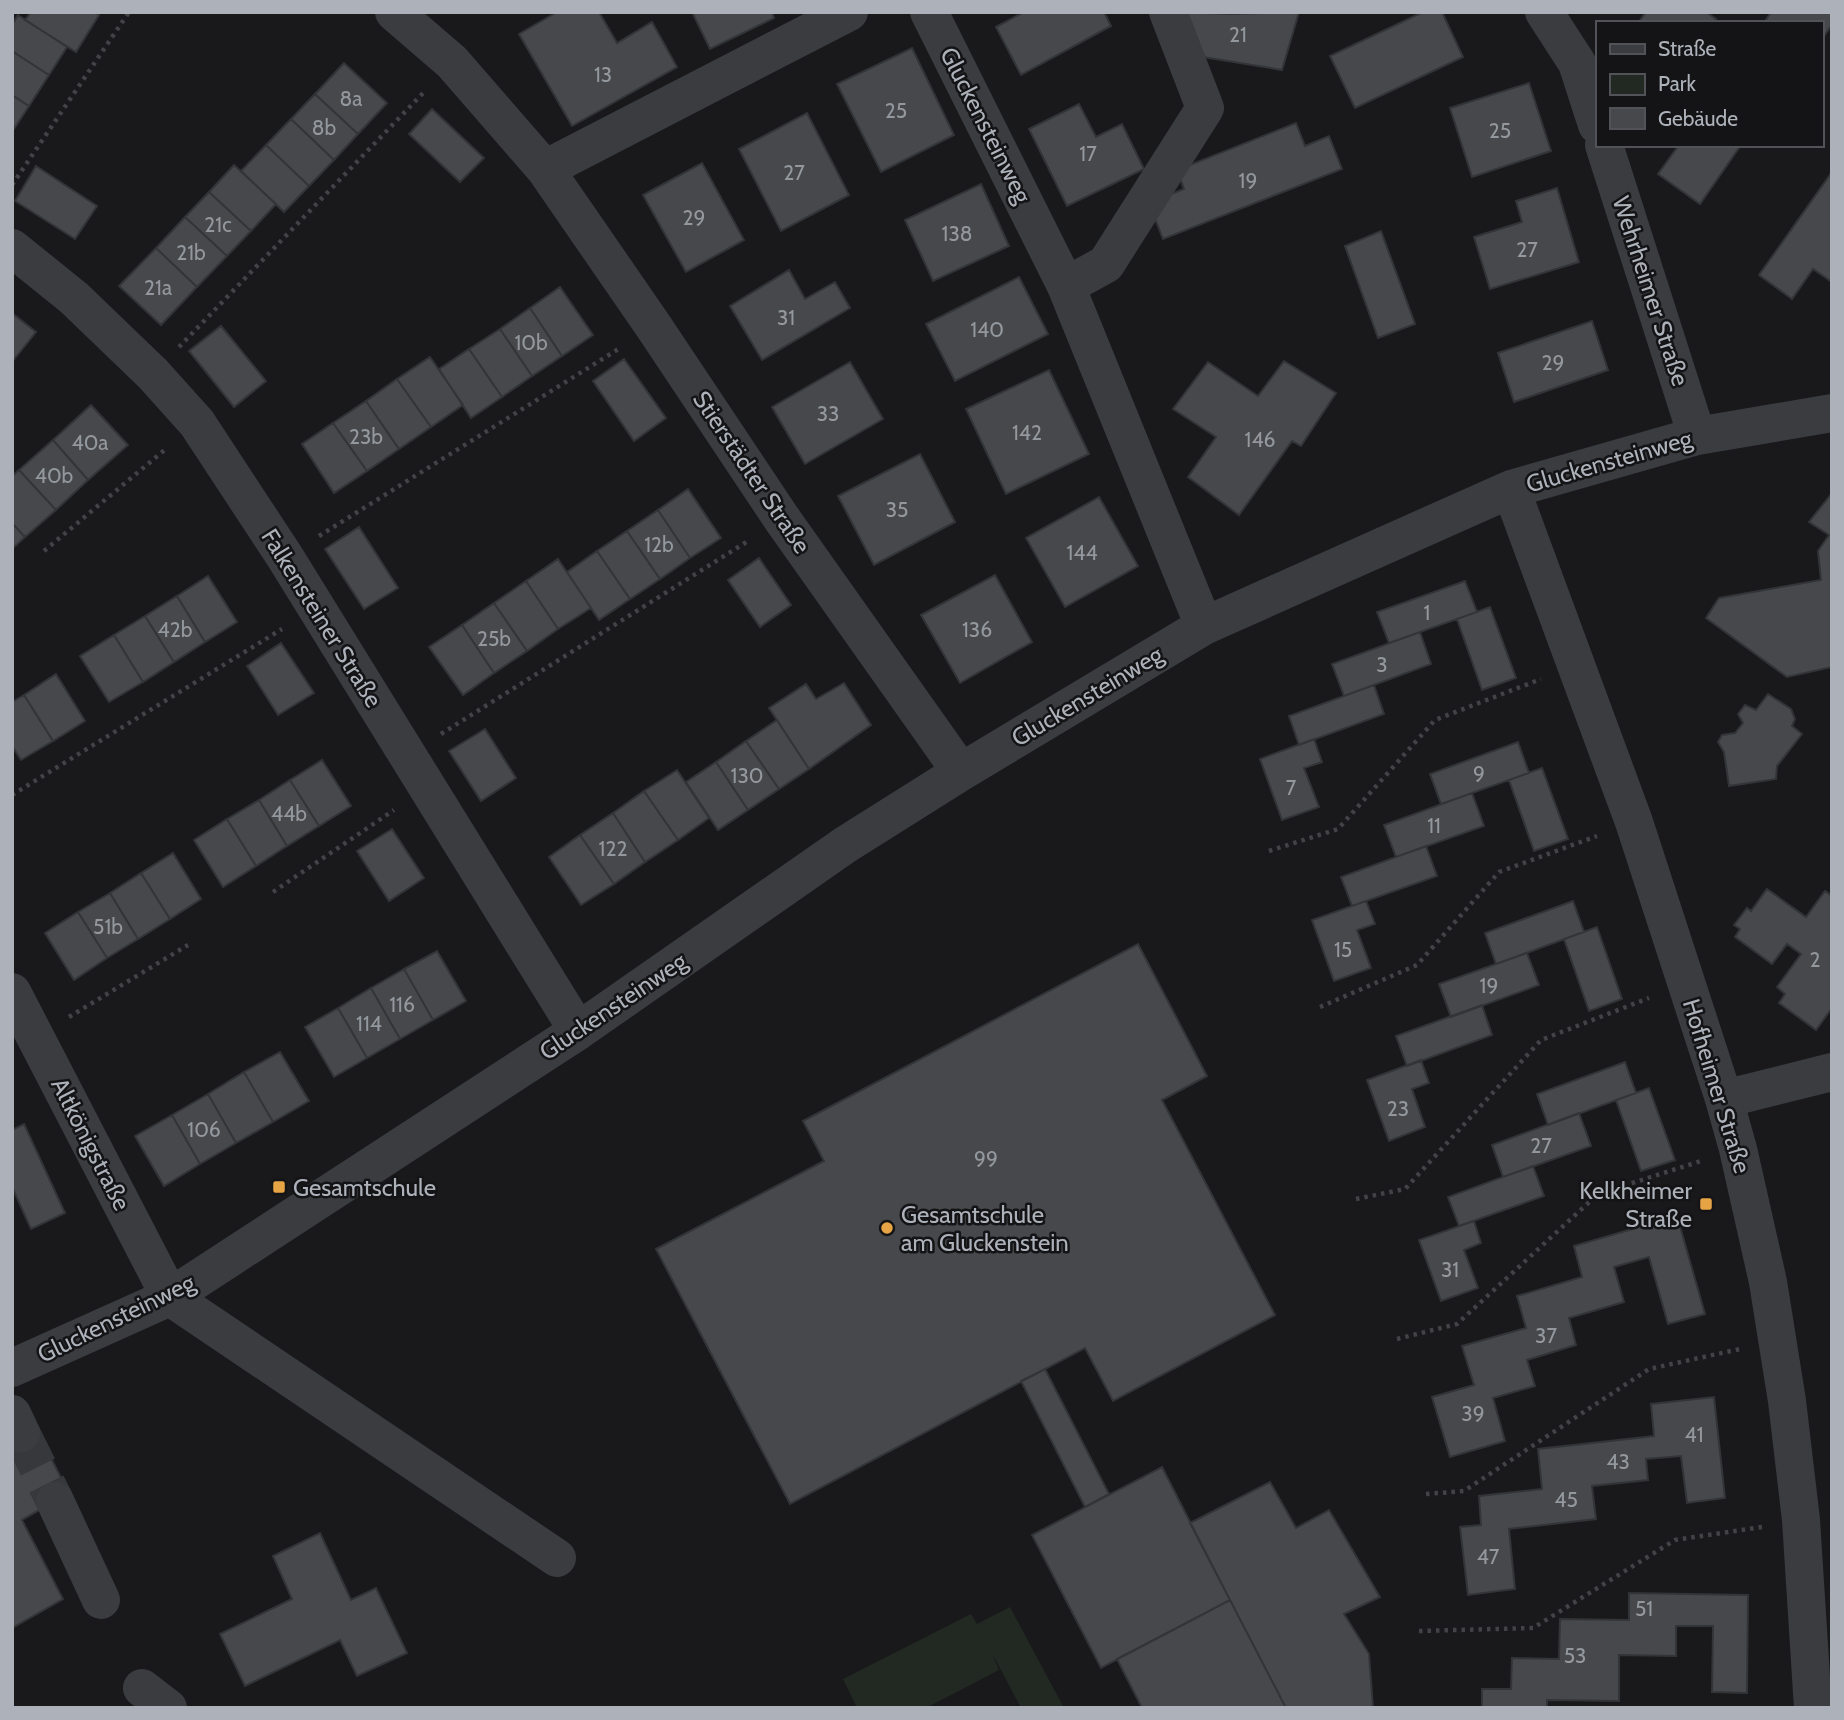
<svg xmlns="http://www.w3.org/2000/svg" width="1844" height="1720" viewBox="0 0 1844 1720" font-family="Cabin,sans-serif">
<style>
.green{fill:#212922}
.building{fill:#46484b;stroke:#333437;stroke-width:2}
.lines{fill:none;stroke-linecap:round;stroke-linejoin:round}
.minor-tunnel{stroke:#37383b;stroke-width:38;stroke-dasharray:38 19;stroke-linecap:butt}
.path{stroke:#414347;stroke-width:4.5;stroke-dasharray:3.5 5;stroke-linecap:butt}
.minor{stroke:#3a3c40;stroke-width:38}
.poi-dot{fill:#e7a445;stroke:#141416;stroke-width:2.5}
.labels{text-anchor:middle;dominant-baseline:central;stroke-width:5;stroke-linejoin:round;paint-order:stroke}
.number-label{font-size:21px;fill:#93989e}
.street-label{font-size:24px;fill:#adb2ba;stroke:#141416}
.poi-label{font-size:24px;fill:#adb2ba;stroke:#141416;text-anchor:start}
</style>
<rect width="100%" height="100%" fill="#19191b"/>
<path class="green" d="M1010,1607l54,101h-43l-29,-55 7,17 -73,38h-69l-14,-29 128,-65 6,10z"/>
<path class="building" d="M31,12h64l4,3 -23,37 -51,-32z
M557,12h42l18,31 35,-21 25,45 -105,59 -53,-92z
M692,12h80l2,6 -64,31z
M1024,12h80l7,14 -90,49 -25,-48z
M1176,12l56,2 67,-2 -17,58 -91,-15z
M1423,12h19l21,45 -108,51 -25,-52z
M1646,12h60l10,7 -3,4h-75z
M1771,12h61v13l-11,15v-17h-57z
M18,15l49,32 -18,28 -37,-24v-26z
M912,48l42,87 -73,37 -44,-88z
M12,51l37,24 -20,31 -17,-11z
M344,63l43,40 -29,31 -43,-40z
M1529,83l22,68 -79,26 -22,-69z
M315,94l43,40 -24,26 -43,-41z
M12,95l17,11 -17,26z
M1079,104l17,33 26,-13 22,45 -77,37 -38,-77z
M432,109l52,49 -24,24 -51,-48z
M807,113l42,82 -68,36 -42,-82z
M291,119l43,41 -25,26 -43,-41z
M1296,123l9,23 24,-10 13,33 -179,70 -14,-36 35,-14 -7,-19z
M266,145l43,41 -25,26 -43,-41z
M1679,145h62l-41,59 -42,-30z
M702,163l42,77 -58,32 -43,-77z
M234,165l42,39 -25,27 -42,-39z
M36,166l61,40 -22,33 -60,-38z
M1832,172v110l-19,-13 -21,30 -33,-24z
M981,184l28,62 -76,35 -28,-61z
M1557,188l22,74 -89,27 -16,-52 48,-15 -6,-21z
M209,192l42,39 -24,25 -42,-39z
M185,217l42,39 -30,31 -41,-39z
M1381,231l34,93 -37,14 -33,-92z
M156,248l41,39 -36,38 -42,-39z
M789,270l16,29 30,-17 15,26 -88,52 -32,-54z
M1019,277l29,57 -93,47 -29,-57z
M560,287l33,48 -31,21 -32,-48z
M530,308l32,48 -30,20 -32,-47z
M12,313l24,19 -24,30z
M1592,321l16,49 -94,32 -16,-49z
M221,326l45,55 -32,26 -45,-56z
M500,329l32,47 -30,21 -33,-48z
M469,349l33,48 -31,21 -32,-49z
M430,357l33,48 -32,22 -34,-48z
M624,359l42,59 -32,23 -41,-60z
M1284,361l52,32 -35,53 -9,-5 -53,74 -51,-38 28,-40 -43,-28 35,-47 50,34z
M850,362l33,57 -78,45 -33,-57z
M1049,370l40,84 -83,40 -40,-85z
M397,379l34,48 -32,22 -33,-48z
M366,401l33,48 -32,22 -34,-48z
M91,405l37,40 -40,35 -35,-40z
M333,423l34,48 -33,22 -32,-49z
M53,440l35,40 -32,30 -37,-40z
M920,454l35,68 -81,43 -36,-69z
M19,470l37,40 -31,27 -13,-14v-47z
M688,489l33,49 -31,20 -32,-48z
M1832,493v174l-45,10 -81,-59 13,-20 102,-18 -3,-29 11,-16 -20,-13z
M1099,497l39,69 -73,41 -39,-69z
M658,510l32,48 -30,21 -33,-48z
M12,523l13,14 -13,12z
M359,527l39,61 -34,21 -39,-60z
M627,531l33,48 -30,20 -33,-48z
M597,551l33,48 -31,21 -32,-48z
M759,558l32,47 -31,22 -32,-47z
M558,559l33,49 -33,21 -32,-48z
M995,575l37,67 -72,41 -39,-68z
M208,576l29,46 -32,20 -28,-46z
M526,581l32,48 -31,22 -33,-48z
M1465,581l12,31 -88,31 -12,-31z
M177,596l28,46 -31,20 -29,-46z
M494,603l33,48 -33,22 -32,-48z
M1490,607l26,71 -34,12 -25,-71z
M145,616l29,46 -31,20 -29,-47z
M462,625l32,48 -31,22 -34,-48z
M1420,632l11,32 -87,32 -12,-32z
M114,635l29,47 -34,20 -29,-46z
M281,643l33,50 -36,22 -31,-49z
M56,674l29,47 -32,20 -29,-46z
M844,683l27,42 -62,44 -40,-61 37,-24 10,15z
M1374,685l10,29 -85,31 -10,-29z
M1768,694l23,15 4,10 -3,7 10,8 -25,32 -1,13 -47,7 -5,-34 -6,-10 4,-7 13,-2 8,-10 -5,-9 7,-9 11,5z
M24,695l29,46 -32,19 -9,-14v-44z
M777,720l32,49 -30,20 -33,-48z
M485,729l31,49 -35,23 -32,-50z
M1314,739l8,23 -18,6 15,39 -37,13 -22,-61z
M746,741l33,48 -31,21 -32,-48z
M1518,742l11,31 -88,31 -11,-30z
M322,760l29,46 -32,20 -29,-46z
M716,762l32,48 -30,20 -32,-48z
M1542,768l26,71 -34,12 -25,-71z
M677,770l32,48 -31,22 -34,-49z
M290,780l29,46 -32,20 -28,-46z
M644,791l34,49 -33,22 -32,-49z
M1472,793l12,33 -88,31 -12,-32z
M259,800l28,46 -31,20 -29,-47z
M613,813l32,49 -31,22 -34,-49z
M227,819l29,47 -33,21 -29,-47z
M392,829l32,49 -35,23 -32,-50z
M580,835l34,49 -33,21 -32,-48z
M1426,846l11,30 -85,30 -11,-29z
M173,853l28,46 -31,20 -29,-46z
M141,873l29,46 -32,20 -28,-46z
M1767,889l39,28 19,-26 7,5v112l-16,22 -37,-27 6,-9 -8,-7 24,-33 -14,-10 -15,20 -37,-27 5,-8 -6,-4 13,-17 4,3z
M110,893l28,46 -31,19 -29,-46z
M1366,901l9,23 -18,6 14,38 -37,13 -22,-61z
M1573,901l11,31 -88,32 -11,-31z
M78,912l29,46 -33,22 -29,-47z
M1597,927l25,72 -33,12 -25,-72z
M1138,944l69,132 -45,24 113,215 -162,86 -28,-53 -295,156 -134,-255 168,-88 -21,-40z
M437,951l29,50 -33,19 -29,-51z
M1527,953l12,32 -88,32 -12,-33z
M404,969l29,51 -33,19 -29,-51z
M371,988l29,51 -33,19 -29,-50z
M1482,1005l10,30 -85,31 -11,-30z
M338,1008l29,50 -33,19 -29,-50z
M280,1052l29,49 -36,21 -29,-50z
M1421,1060l8,23 -17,6 13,38 -36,14 -22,-61z
M1625,1062l11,31 -88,32 -11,-31z
M244,1072l29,50 -37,21 -28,-49z
M1649,1088l26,72 -34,11 -25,-71z
M208,1094l28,49 -36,21 -28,-49z
M1579,1113l12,33 -88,31 -11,-32z
M172,1115l28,49 -36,22 -29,-50z
M24,1124l41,89 -34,16 -19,-42v-57z
M1533,1166l11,30 -85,30 -11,-29z
M1677,1216l28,98 -37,10 -19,-67 -35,10 10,35 -55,16 7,27 -49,15 8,26 -42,12 12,43 -55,16 -18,-60 42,-12 -12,-39 64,-18 -9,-32 65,-19 -8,-31z
M1474,1221l7,22 -17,7 14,38 -37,13 -22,-61z
M1045,1369l64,125 -24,13 -64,-126z
M1714,1397l11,101 -38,5 -6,-47 -35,3 2,21 -56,6 4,33 -87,10 6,60 -47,6 -8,-68 21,-2 -2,-29 63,-7 -4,-40 116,-13 -3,-32z
M34,1425l35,68 -47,27 41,79 -51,29v-191z
M1162,1467l68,133 -129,68 -69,-133z
M1270,1482l26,46 33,-18 51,87 -36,17 25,40 4,54h-87l-96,-185z
M320,1533l31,67 25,-12 31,65 -50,23 -17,-36 -95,46 -25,-52 72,-35 -19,-43z
M1629,1593l119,2 -1,98 -35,-1 1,-66h-37v30l-57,-1v46l-72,-1v8h-65v-19h29l1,-31 47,1 1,-40 69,1z
M1230,1600l56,108h-144l-25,-49z"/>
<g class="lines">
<path class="minor-tunnel" d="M21,1433l34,68"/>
<path class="path" d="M12,185l117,-173
M179,347l246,-256
M319,536l301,-188
M44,551l123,-103
M441,734l307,-193
M12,795l270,-166
M1269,851l69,-22 97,-109 106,-41
M273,892l121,-82
M1320,1007l97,-42 82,-93 98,-36
M69,1017l119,-72
M1356,1199l49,-10 136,-149 108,-42
M1397,1339l60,-15 141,-130 103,-33
M1426,1494l38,-3 185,-122 91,-20
M1419,1631l114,-3 142,-88 87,-13"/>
<path class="minor" d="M394,12l58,50 93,107 109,158 128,192 179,253
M929,12l137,274 138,340
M1544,12l33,51 20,62
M1604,145l93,291
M545,169l304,-157
M12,248l62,50 79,76 44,49 88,134 293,474
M1066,286l40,-22 99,-156 -37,-96
M1511,489l123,333 90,277 14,50 30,133 19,119 14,119 12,188
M12,992l158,305 387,261
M1724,1099l108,-27
M12,1368l158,-71 408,-266 267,-186 116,-73 243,-146 307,-137 186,-53 135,-23
M12,1414l9,19
M55,1501l46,99
M142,1688l26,20"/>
</g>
<g class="poi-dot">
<rect x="272" y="1180" width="14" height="14" rx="3.5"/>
<rect x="1699" y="1197" width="14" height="14" rx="3.5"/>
<circle cx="887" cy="1228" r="7"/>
</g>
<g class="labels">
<g class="number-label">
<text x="1238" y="34">21</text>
<text x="603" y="74">13</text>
<text x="351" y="98">8a</text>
<text x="896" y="110">25</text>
<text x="324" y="127">8b</text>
<text x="1500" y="130">25</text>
<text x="1088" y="153">17</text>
<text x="794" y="172">27</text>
<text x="1248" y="180">19</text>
<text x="694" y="217">29</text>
<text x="218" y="224">21c</text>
<text x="957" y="233">138</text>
<text x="1527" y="249">27</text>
<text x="191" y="252">21b</text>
<text x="158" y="287">21a</text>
<text x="786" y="317">31</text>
<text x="987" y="329">140</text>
<text x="531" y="342">10b</text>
<text x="1553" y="362">29</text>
<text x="828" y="413">33</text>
<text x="1027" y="432">142</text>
<text x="366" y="436">23b</text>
<text x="1260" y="439">146</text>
<text x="90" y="442">40a</text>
<text x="54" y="475">40b</text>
<text x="897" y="509">35</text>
<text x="659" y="544">12b</text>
<text x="1082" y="552">144</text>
<text x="1427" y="612">1</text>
<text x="175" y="629">42b</text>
<text x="977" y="629">136</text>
<text x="494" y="638">25b</text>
<text x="1382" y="664">3</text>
<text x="1479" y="773">9</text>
<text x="747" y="775">130</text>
<text x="1291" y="787">7</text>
<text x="289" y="813">44b</text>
<text x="1434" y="825">11</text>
<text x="613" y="848">122</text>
<text x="108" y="926">51b</text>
<text x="1343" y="949">15</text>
<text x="1815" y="959">2</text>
<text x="1489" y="985">19</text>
<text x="402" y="1004">116</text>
<text x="369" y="1023">114</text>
<text x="1398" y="1108">23</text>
<text x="204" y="1129">106</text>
<text x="1541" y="1145">27</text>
<text x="986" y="1158">99</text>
<text x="1450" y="1269">31</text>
<text x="1546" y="1335">37</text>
<text x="1473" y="1413">39</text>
<text x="1694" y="1434">41</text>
<text x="1618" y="1461">43</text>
<text x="1566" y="1499">45</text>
<text x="1488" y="1556">47</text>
<text x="1644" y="1608">51</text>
<text x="1575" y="1655">53</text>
</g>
<g class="street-label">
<text transform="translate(986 125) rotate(63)">Gluckensteinweg</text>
<text transform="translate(1651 291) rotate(72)">Wehrheimer Straße</text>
<text transform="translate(1609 461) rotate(-16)">Gluckensteinweg</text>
<text transform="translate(752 472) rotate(56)">Stierstädter Straße</text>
<text transform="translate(322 618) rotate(58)">Falkensteiner Straße</text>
<text transform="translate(1087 696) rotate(-31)">Gluckensteinweg</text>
<text transform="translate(613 1006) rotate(-34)">Gluckensteinweg</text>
<text transform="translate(1717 1086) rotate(73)">Hofheimer Straße</text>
<text transform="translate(91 1144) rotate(63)">Altkönigstraße</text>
<text transform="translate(116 1318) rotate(-26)">Gluckensteinweg</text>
</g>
<g class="poi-label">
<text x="293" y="1187">Gesamtschule</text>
<text x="1692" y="1190" text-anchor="end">Kelkheimer<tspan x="1692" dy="28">Straße</tspan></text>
<text x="901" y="1214">Gesamtschule<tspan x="901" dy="28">am Gluckenstein</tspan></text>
</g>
</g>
<rect width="1844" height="1720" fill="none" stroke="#adb2ba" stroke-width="28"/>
<rect x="1596" y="21" width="228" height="126" fill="#141416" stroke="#515358" stroke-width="2"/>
<rect x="1610" y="44" width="35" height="10" fill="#3a3c40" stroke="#515358" stroke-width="2"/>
<text x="1658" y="56" font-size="21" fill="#adb2ba">Straße</text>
<rect x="1610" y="74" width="35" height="21" fill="#212922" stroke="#515358" stroke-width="2"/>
<text x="1658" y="91" font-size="21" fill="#adb2ba">Park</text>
<rect x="1610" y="108" width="35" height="21" fill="#46484b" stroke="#515358" stroke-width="2"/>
<text x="1658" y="126" font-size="21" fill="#adb2ba">Gebäude</text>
</svg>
